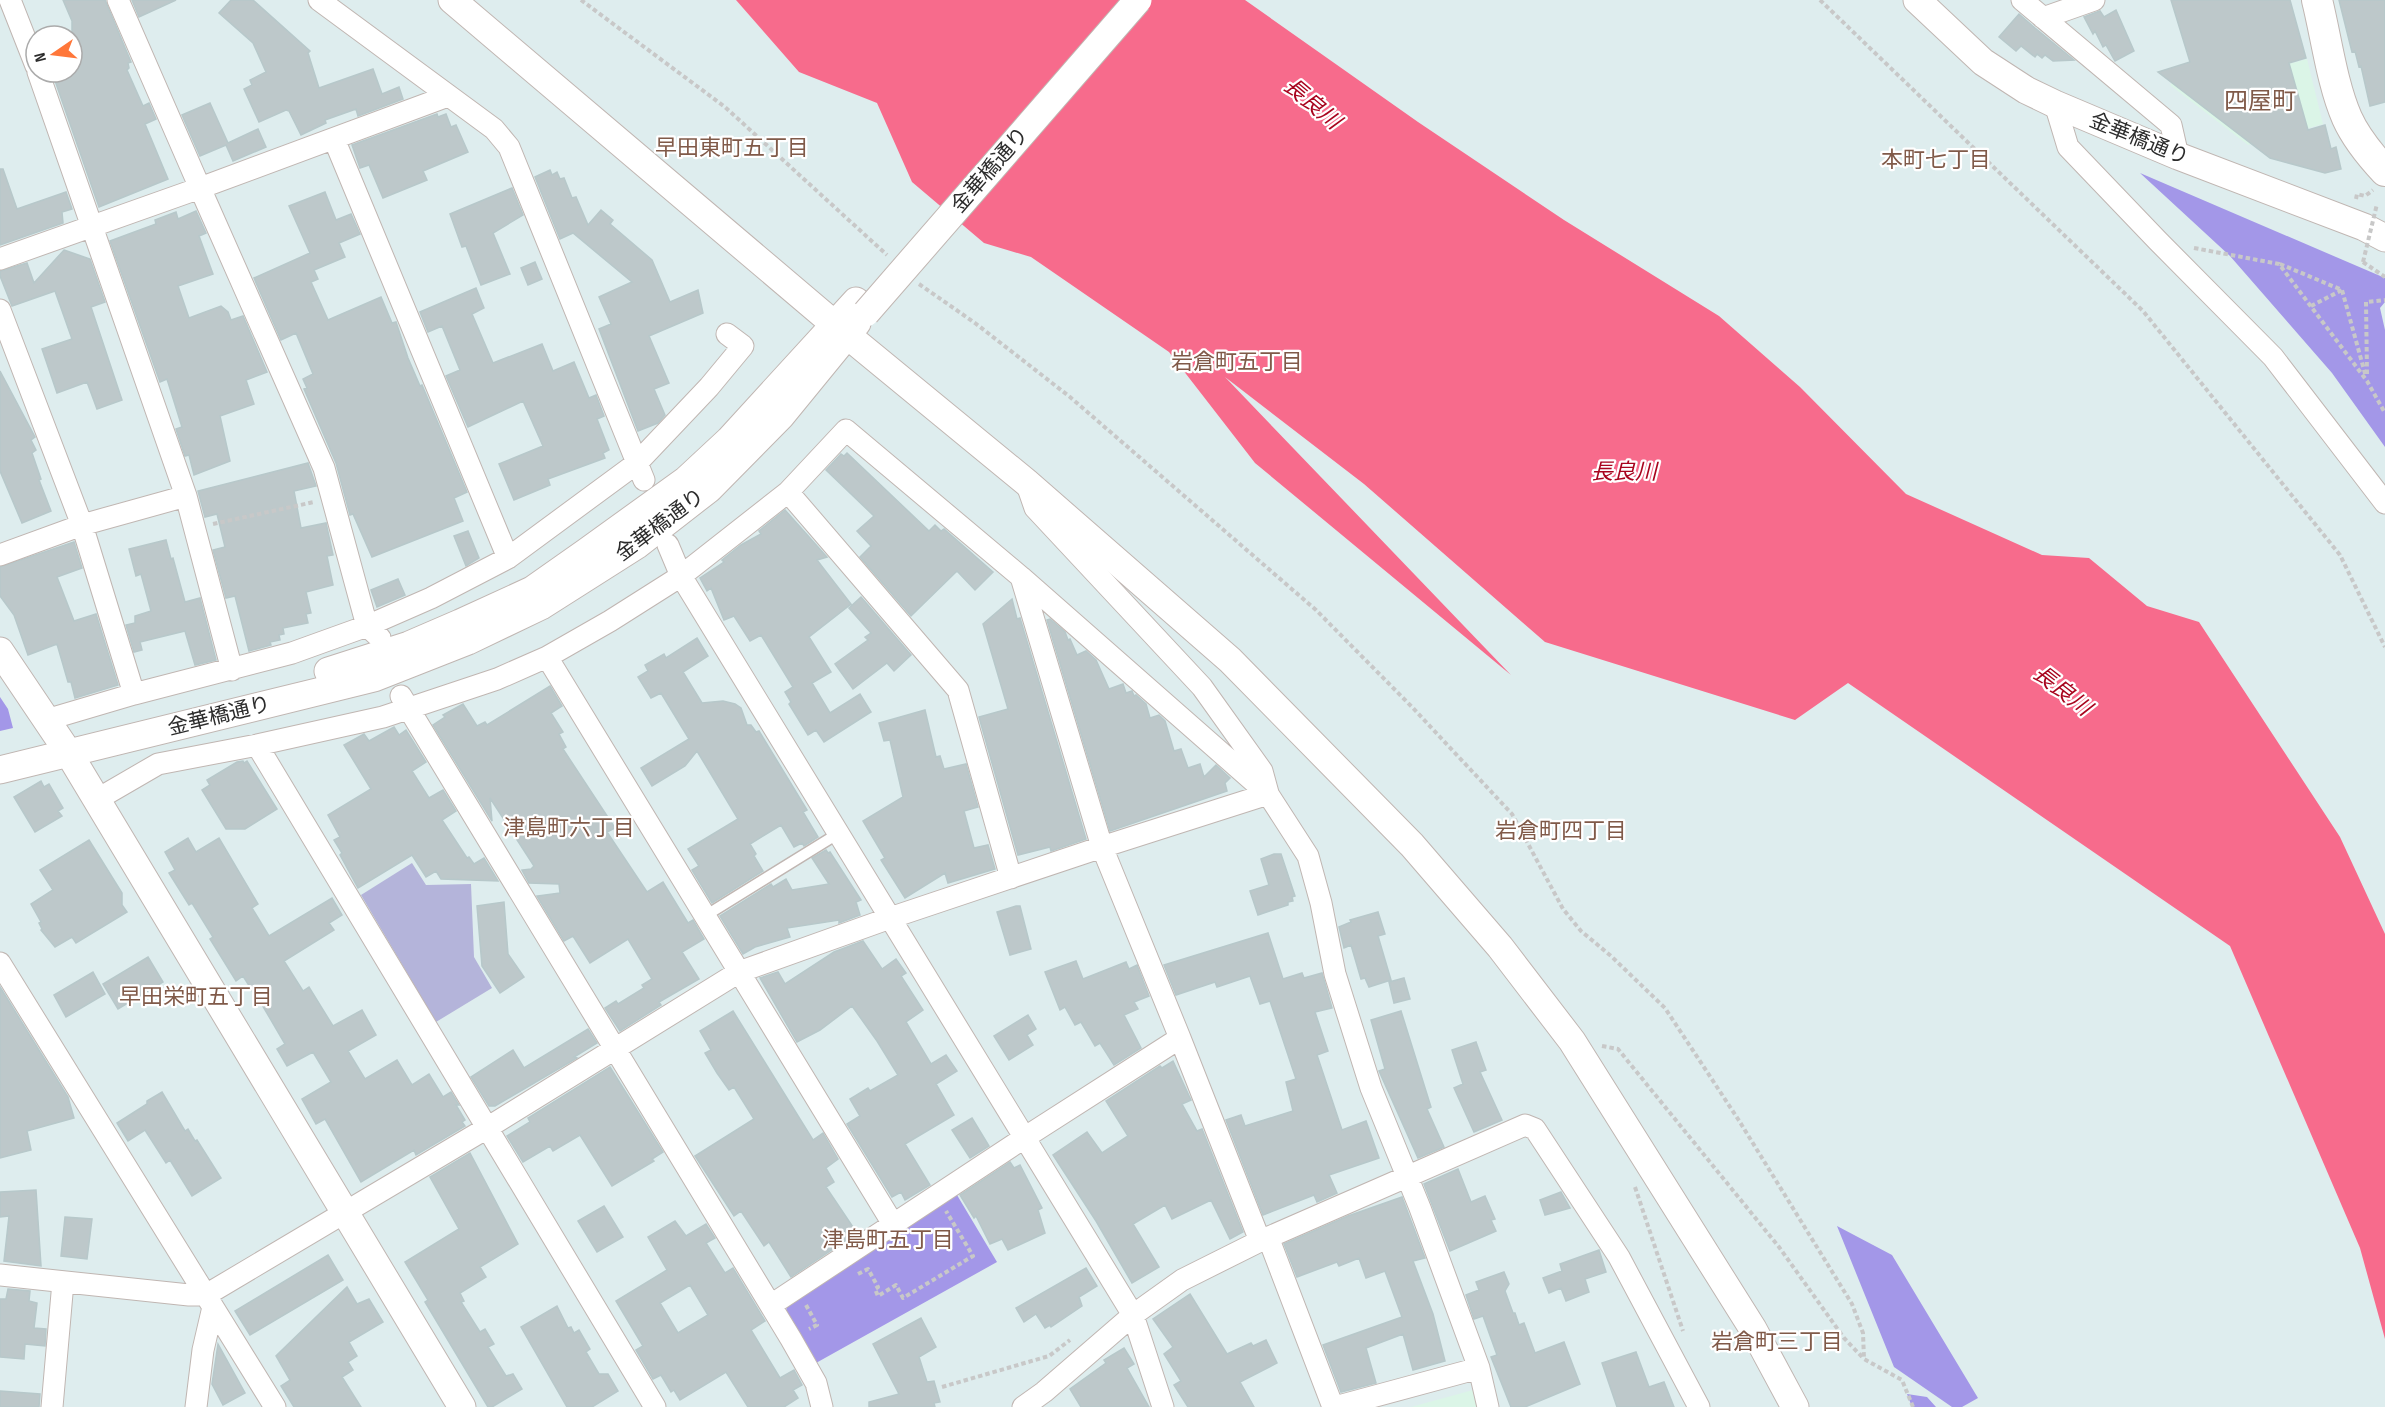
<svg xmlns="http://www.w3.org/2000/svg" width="2385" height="1407" viewBox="0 0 2385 1407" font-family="'Sofia Sans Condensed','Noto Sans JP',sans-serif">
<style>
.medical{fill:#dbf5e7}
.green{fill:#a397e8}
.cemetery{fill:#b4b4da}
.water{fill:#f76b8c}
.building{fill:#bdc8ca;stroke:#b7c8ca;stroke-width:1.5;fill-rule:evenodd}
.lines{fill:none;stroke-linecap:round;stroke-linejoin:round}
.service-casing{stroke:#c0b6b2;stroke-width:13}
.minor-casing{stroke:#c0b6b2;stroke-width:23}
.tertiary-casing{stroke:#c0b6b2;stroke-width:29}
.secondary-casing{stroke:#c0b6b2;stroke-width:32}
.path{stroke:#c8c8c8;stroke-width:4;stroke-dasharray:4.5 3;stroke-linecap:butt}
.service{stroke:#fff;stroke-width:10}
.minor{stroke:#fff;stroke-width:21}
.tertiary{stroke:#fff;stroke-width:27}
.secondary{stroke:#fff;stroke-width:30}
.tertiary-bridge-casing{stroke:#c0b6b2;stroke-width:29;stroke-linecap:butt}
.path-bridge{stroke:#c8c8c8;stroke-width:4;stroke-dasharray:4.5 3;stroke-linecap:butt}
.tertiary-bridge{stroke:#fff;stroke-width:27}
.labels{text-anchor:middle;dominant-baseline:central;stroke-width:4.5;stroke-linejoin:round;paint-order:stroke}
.street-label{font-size:21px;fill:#2c2c2c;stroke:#fff}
.water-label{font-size:22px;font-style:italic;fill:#a8051f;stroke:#fff}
.neighbourhood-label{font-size:22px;fill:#805a49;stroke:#fff}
.quarter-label{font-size:24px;fill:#805a49;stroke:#fff}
</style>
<rect width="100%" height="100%" fill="#deedee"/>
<path class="medical" d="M2307,59l16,65 -75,21 -78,-60 21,-24 44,18z
M1473,1390l4,17h-66z"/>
<path class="green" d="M2140,173l245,105v24l-5,6 5,22v117l-53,-74 -102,-117z
M0,697l8,12 5,19 -13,3z
M957,1195l40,67 -181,101 -30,-51 1,-6z
M1837,1226l55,29 86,143 -16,9h-10l-58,-40z
M1907,1394l20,3 9,10h-24z"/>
<path class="cemetery" d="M412,863l14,22 45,-1 3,73 18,31 -56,34 -75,-127z"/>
<path class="water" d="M736,0h509l173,122 146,98 155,96 81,71 106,107 136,61 47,3 58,48 52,16 141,215 45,97v405l-25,-91 -130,-302 -382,-263 -53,37 -250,-78 -181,-158 -139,-107 286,298 -256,-212 -86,-111 -138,-95 -47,-14 -72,-61 -35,-79 -78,-31z"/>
<path class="building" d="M63,0h42l26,62 -3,1 1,5 -2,2 16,36 6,-3 7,16 -11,5 23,55 -69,28 -47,-135h20v-51z
M132,0h44l-37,17z
M231,0h22l57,51 -2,2 11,35 54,-19 9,25 17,-7 4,12 -45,17 -2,-7 -31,11 1,3 -25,12 -12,-24 -3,-1 -27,12 -15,-33 8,-4 -2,-5 16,-8 -13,-29 -34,-30z
M2171,0h119l16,58 -17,5 19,67 17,-5 6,24 5,-2 5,22 -16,4 -55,-15 -112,-86 32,-10z
M2339,0h46v102l-15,4 -9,-40 -2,1 -4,-16 -3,1z
M2116,10l18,41 -19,10 -9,-16 -3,2 -8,-16 -2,3 -9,-17 16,-6 4,6z
M2019,14l16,14 39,32 -21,1 -8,-6 -3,3 -5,-4 -2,3 -14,-11 -5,5 -17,-14z
M210,103l18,40 30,-14 8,18 -33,14 -7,-16 -26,11 -18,-41z
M437,114l1,3 8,-3 5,13 5,-2 12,27 -45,19 4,9 -44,18 -14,-33 -9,3 -8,-23z
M0,169h3l14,40 49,-17 6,17 -10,3 1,11 -63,22z
M550,170l2,5 5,-3 3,7 4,-1 8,20 4,-1 12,28 13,-15 12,10 -3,4 42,36 18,42 28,-12 5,23 -54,23 20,47 -15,6 11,26 -7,8 -20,8 -39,-102 12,-5 -12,-27 33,-15 -59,-49 -13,6 -25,-62z
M512,188l11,27 -30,18 17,41 -29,11 -15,-39 -4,1 -12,-33z
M325,192l11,28 15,-6 9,20 -21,9 6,14 -31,13 4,9 -7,3 17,38 53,-23 11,26 4,-1 12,36 12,28 2,-1 45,107 -13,6 9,23 -91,36 -19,-43 -3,1 -14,-52 -32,-74 3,-1 -4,-9 10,-5 -17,-41 -15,7 -27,-62 56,-25 -21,-47z
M196,211l10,22 -7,3 14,38 -35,12 11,32 32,-12 7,6 3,8 12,-4 24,56 -21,8 8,24 -34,12 10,45 -36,14 -5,-20 -4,1 -9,-27 6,-2 -15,-48 -7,3 -50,-141 46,-17 -1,-4 21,-8 2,7z
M64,250l26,9 15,43 -14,5 31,93 -25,9 -10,-27 -30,11 -15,-44 30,-10 -17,-48 -43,15 -12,-30v-5l27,-8 7,20z
M535,262l7,17 -14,6 -7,-17z
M476,288l8,20 -12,6 21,49 49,-19 11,27 21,-9 15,36 7,-3 8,21 -7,3 12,31 -6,3 2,5 -57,21 2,6 -36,15 -15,-36 44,-18 -20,-45 -55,26 -22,-51 14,-6 -18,-44 -14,6 -8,-20z
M0,371l35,66 -4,3 5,10 -4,3 9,26 -2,1 12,31 -29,12 -22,-52z
M847,453l82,78 6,-6 6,6 3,-2 49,43 -18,18 -18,-19 -46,45 -51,-59 11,-11 -14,-15 17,-15 -48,-46 15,-16 3,2z
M308,463l8,23 -22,5 7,37 25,-5 7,32 -6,1 6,29 -27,7 5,21 -5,1 2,9 -25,5 1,6 -5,1 1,5 -10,2 1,3 -22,6 -14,-55 -9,2 -13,-48 12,-3 -8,-33 -12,3 -7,-26z
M785,510l42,47 -10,3 34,44 -42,33 22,35 -19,11 18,30 30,-19 11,18 -47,30 -8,-12 -8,5 -19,-31 2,-2 -6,-10 8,-5 -32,-52 -11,6 -16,-25 -10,4 -13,-32 -4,3 -7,-13 24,-16 -2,-2 19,-15 20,-11 -2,-3z
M468,531l11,27 -13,8 -12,-30z
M166,540l5,19 2,-1 12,44 15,-4 16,62 -21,5 -10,-34 -45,11 2,8 -8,2 -8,-27 9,-2v-7l16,-5 -10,-37 -5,2 -7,-27z
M74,542l8,26 -25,9 17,44 22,-7 22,71 -43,13 -4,-16h-3l-11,-38 -29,11 -14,-40 -14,-19v-29z
M398,579l7,16 -28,12 -6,-17z
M861,597l50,58 -17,16 -7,-8 -34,26 -18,-25 33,-24 -3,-3 6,-4 -22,-25z
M1012,599l5,20 3,-1 66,221 -35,12 -1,-4 -32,8 -39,-138 29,-8 -25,-85z
M1050,619l15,13 3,8 2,-1 7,16 9,-4 10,9 13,29 14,-5 3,9 6,-2 2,5 2,-1 10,9 4,14 9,-3 6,6 9,30 7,-2 7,19 12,-4 4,13 12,-12 14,13 -5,5 2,8 -117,40 -63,-211z
M697,638l11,18 -25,16 19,31 21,-2 12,3 6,4 6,17h4l5,7 3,-1 48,79 -4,2 15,25 -14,9 -2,-3 -8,4 -13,-22 -31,19 6,10 -2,2 9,15 -51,32 -20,-33 7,-4 -11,-17 50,-30 -41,-68 -12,15 -33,20 -11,-18 48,-29 -28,-46 -10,5 -13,-21 10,-6 -3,-6 19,-11 2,4z
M550,686l12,20 -11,7 12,19 -4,2 7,13 -3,2 52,79 -8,4 40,60 16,-10 25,41 5,-3 11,19 -22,13 17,27 -40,23 2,3 -41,26 -15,-23 11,-7 2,3 26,-16 -2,-3 10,-6 -24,-40 -38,24 -17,-27 -9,5 -27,-45 23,-3 -1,-9 -30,-1 -7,-13 9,-1 3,-3 -44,-68 2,23 -59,-96 12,-8 -2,-2 20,-11 14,22 8,-4 2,3z
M925,710l11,47 4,-1 4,13 22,-5 12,43 -14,4 10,37 14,-3 7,24 -47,14 -3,-10 -40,25 -24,-38 4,-2 -22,-37 40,-24 -13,-57 -6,1 -5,-18z
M394,727l5,8 7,-5 20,32 -14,9 17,27 14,-8 13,21 -14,9 25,38 2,-1 5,7 10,-6 14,23 -57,-2 -5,-8 -10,6 -14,-22 -54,33 -18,-33 2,-2 -8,-13 6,-3 -12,-22 43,-26 -27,-44 20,-11 5,7z
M243,761l1,2 3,-2 30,48 -32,20h-19l-24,-39 8,-5 -3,-5 30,-18z
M41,781l3,6 5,-3 14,24 -5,3 4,5 -27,16 -21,-35z
M188,838l8,14 23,-14 39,66 -6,4 17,28 63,-38 10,17 -13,8 5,7 -50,31 19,30 6,-4 24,39 29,-16 14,25 -28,16 17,28 32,-19 15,25 17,-11 14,23 8,-5 8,13h-3l9,15 -3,2 3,4 -49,29 -2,-5 -53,32 -36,-63 -9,5 -14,-25 29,-17 -18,-30 -26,14 -10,-17 8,-5 -24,-41h-1l-17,-27 -7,5 -26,-42 3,-2 -21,-34 -3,2 -20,-32 6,-3 -10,-18z
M89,840l33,53v12l5,7 -51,31 -4,-6 -17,10 -14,-17 1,-1 -3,-6 2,-1 -10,-18 22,-14 -13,-20z
M826,850l2,3 2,-1 31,48 -5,2 4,13 -21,8v-3l-52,8 3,9 -35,10 -12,7 -23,-38 51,-32 2,3 13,-8 6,11 37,-6 -17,-26z
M1274,854h7l14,42 -3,1 1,4 -5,1v3l-30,10 -8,-24 19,-6 -8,-26z
M504,902l4,52 16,23 -24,16 -18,-27 -5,-60z
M1016,906h4l11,43 -21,6 -13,-43z
M1378,912l7,22 -7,2 13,44 -22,7 -4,-9 -4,1 -10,-34 -7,3 -5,-21 12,-5 -1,-2z
M1268,933l15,46 19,-6 2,5 18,-5 10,35 -17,4 13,39 -11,4 25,75 24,-9 13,37 -50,17 8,18 -20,9 -3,-7 -51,20 -37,-95 15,-5 4,11 48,-15 -7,-29 10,-3 -26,-78 -10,3 -10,-28 -33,11 -2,-5 -39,13 -12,-30z
M863,941l19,28 14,-10 10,14 -5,3 22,34 -17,12 25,42 15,-9 11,16 -21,13 18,31 -49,29 25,41 -25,15 -4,-8 -9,5 -45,-73 13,-8 -10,-17 18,-11 2,3 28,-16 -21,-34 -25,-35 -32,24 -23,12 -37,-64 18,-6 7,12 49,-32z
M148,957l15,25 -45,27 -15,-25z
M1076,961l7,18 43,-17 3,7 8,-4 12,31 -15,6 4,7 -14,6 17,33 -27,17 -14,-22 -5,3 -14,-24 -6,3 -10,-18 -5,3 -15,-38z
M93,972l12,22 -39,23 -12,-22z
M1404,978l6,21 -16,4 -5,-21z
M0,987l68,110 6,21 -47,13 4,19 -31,8z
M733,1011l80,129 10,-7 15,26 -12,9 8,14 -8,5 31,46 -66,44 -22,-35 -5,4 -23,-35 -7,5 -39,-60 59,-37 -20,-32 -5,3 -12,-17 -12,-20 6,-3 -11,-19z
M1401,1011l30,96 -4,2 17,38 -26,11 -39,-87 6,-2 -14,-49z
M1028,1015l8,14 -9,6 6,10 -24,15 -15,-24z
M588,1029l9,14 -23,14 3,1 -82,48h-6l-18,-29 42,-27 11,18z
M1476,1042l10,28 -6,2 22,48 -28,12 -20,-44 9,-4 -11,-34z
M1173,1061l18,39 -9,4 15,27 5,-2 41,103 -13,7 -19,-39 -39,19 -7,-14 -32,19 26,43 -27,16 -36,-62 -43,-66 34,-23 15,21 26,-17 -22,-35 54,-35 2,2z
M610,1067l53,85 -11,7 2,2 -42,25 -32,-51 -27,16 -3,-5 -27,16 -16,-26 23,-14 -2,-4z
M162,1092l23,39 3,-2 7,12 2,-1 24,38 -29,18 -22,-36 -4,3 -21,-33 -17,11 -11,-18 30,-19v-3z
M972,1118l17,28 -19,12 -18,-28z
M470,1153l48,91 -38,23 6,10 -26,16 4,8 -3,1 19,30 5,-3 9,15 -6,3 18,29 7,-2 9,15 -30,18h-4l-63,-105 3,-2 -23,-38 54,-33 -29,-52z
M1010,1162l4,6 6,-3 22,43 -4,2 7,23 -37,17 -6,-11 -12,5 -14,-28 -2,2 -14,-23z
M1458,1169l13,33 14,-6 10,23 -4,1 5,11 -46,20 -26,-67z
M36,1190l5,76 -37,-5 5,-45 -9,1v-25z
M1561,1192l9,16 -25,7 -5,-15z
M1402,1197l23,61 -12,3 20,53 12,47 -32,9 -10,-36 -37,14 10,35 -35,9 -18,-47 79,-28 -17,-46 -19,7 -7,-20 -20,8 -2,-4 -40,15 -13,-33 64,-28z
M604,1206l19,31 -26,15 -19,-31z
M65,1217l27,2 -5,40 -26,-3z
M675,1221l11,15 20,-12 9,14 -9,5 19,30 8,-5 32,53 -14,9 29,48 14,-8 8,15 -9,5 5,8 -14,9h-36l-22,-35 -46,28 -6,-10 -3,2 -10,-17 -8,4 -17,-29 7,-4 -27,-45 51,-31 -19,-33zM690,1285l18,30 -30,18 -18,-30z
M1599,1250l7,22 -21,7 4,13 -23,9 -5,-13 -12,5 -6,-15 19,-7 -2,-7z
M328,1255l15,25 -93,55 -15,-24z
M1086,1268l11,18 -18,11 3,9 -31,21 -1,-2 -5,3 -9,-14 -12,8 -8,-14z
M1504,1272l5,12 -4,7 8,22h2l4,12 5,-2 11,30 29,-11 16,42 -55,23h-14l-20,-50 6,-2 -14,-39 -9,3 -8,-24 13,-5 -3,-8z
M347,1287l10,17 12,-5 14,23 -34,20 8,14 -9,6 5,8 -11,7 19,30h-67l-13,-21 9,-6 -14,-24z
M8,1289l22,2 -1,10 8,2 -3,25 12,1 -1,17 -20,-2 -1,15 -24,-2v-58h6z
M1190,1294l37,60 24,-11 2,3 13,-6 11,23 -37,19 14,25h-66l-14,-22 7,-4 -17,-27 9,-7 -20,-28z
M557,1306l11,22 3,-1 3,6 5,-3 11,19 -4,3 13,22h9l10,17 -26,16h-25l-46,-80z
M921,1318l15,29 -17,10 8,25 7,-1 6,21 -6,1 1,4h-66v-5l30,-8 -26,-50z
M218,1344l27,49 -22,12 -11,-21z
M1124,1348l10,16 -7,4 22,39h-68l-11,-18 36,-26 -2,-3z
M1636,1352l13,35 15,-5 10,25h-57l-15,-44z
M0,1391l40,3 -1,13h-39z"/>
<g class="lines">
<g class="service-casing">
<path id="service" d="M705,916l134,-83"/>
</g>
<g class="minor-casing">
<path id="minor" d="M10,0l26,66
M118,0l82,188 248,-92
M319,0l175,129 15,18 135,333
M2022,0l149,125 7,31
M2043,18l51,-18
M38,72l148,424 46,174
M2055,104l13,43 90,94 115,116 112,146
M334,139l174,419
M0,259l200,-71 124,280 43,158 13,12
M0,310l82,215 52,169
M1026,482l9,26 167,179 60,84 6,22
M788,492l170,198 53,188
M668,545l13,31 452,739 49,-35 78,-39 265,-116 10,4 84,128 80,150
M0,555l82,-30 104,-29
M1021,577l81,270 78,191
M547,657l346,567
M401,696l390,643 25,44 6,24
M46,720l88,-26 158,-41 75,-27 64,-28 77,-40 129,-95 72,-76 34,-41 -16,-12
M257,745l398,662
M96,800l62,-36 99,-19 126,-28 114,-38 50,-22 63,-36 71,-45 107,-84 58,-62 175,147 247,217 40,62 13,47 14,71 36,114 49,120 59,160 -144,39
M0,963l275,444
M1268,1237l65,170
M0,1275l189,20h17l281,-167 252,-156 151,-54 212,-71 166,-53
M771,1305l253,-167 156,-100 80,203
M1479,1368l9,39
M52,1407l11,-125
M196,1407l7,-57 10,-43
M1023,1407l21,-15 89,-77 30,92"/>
</g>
<g class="tertiary-casing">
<path id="tertiary" d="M452,0l395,335 179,147 204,178 182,185 88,102 72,94 181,288 42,78
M1917,0l66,62 43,28 29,14 123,52 186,71 21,11
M0,651l68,101 394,655
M328,671l81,-26 51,-22 72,-33 54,-38 100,-72 43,-40 127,-139
M0,770l374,-92 94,-37 73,-35 96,-61 72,-56 72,-73 76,-93"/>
</g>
<g class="secondary-casing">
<path id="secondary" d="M2317,0c9,36 15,84 30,118 9,20 23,37 38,53"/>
</g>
<path class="path" d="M581,0l144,107 162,148
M1820,0l323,311 197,244 45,92
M2356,199l1,-5 8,2 8,-6
M2194,248l85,16 88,117 18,32
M2363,262l22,15
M2280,264l62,26 24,87
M919,284l56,39 95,74 246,213 96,97 100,107 51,95 18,22 30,25 54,52 73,111 114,185 11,29 1,26 38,21 11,27
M2311,306l31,-16
M2367,374l-1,-72 19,-2
M213,524l101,-22
M1602,1046l16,3 161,198 65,91 20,21
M1635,1187l48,144
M858,1274l10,-5 10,18 -3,2 3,7 18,-11 7,13 70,-42 -27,-45
M806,1305l11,20 -8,4
M942,1387l107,-31 21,-16"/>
<use href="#service" class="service"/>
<use href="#minor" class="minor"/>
<use href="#tertiary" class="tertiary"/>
<use href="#secondary" class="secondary"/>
<g class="tertiary-bridge-casing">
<path id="tertiary-bridge" d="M866,313l272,-313"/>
</g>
<path class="path-bridge" d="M2363,262l14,-58"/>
<use href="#tertiary-bridge" class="tertiary-bridge"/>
</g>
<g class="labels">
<g class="street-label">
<text transform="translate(2139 139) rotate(22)">金華橋通り</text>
<text transform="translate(990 170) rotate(-49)">金華橋通り</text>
<text transform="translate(660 525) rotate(-37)">金華橋通り</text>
<text transform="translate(219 716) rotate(-14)">金華橋通り</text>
</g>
<g class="water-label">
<text transform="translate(1312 104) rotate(40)">長良川</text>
<text x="1624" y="472">長良川</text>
<text transform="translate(2062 691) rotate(38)">長良川</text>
</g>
<g class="neighbourhood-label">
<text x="732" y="148">早田東町五丁目</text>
<text x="1936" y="160">本町七丁目</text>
<text x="1237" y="362">岩倉町五丁目</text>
<text x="569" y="828">津島町六丁目</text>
<text x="1561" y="831">岩倉町四丁目</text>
<text x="196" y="997">早田栄町五丁目</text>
<text x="888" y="1240">津島町五丁目</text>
<text x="1777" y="1342">岩倉町三丁目</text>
</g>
<g class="quarter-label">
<text x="2260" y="101">四屋町</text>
</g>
</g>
<g transform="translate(54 54) rotate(256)"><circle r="28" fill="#ffffff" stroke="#ababab" stroke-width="1.5"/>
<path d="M0-4.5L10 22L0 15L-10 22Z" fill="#ff773a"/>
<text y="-9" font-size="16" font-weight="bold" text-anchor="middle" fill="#2c2c2c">N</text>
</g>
</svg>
